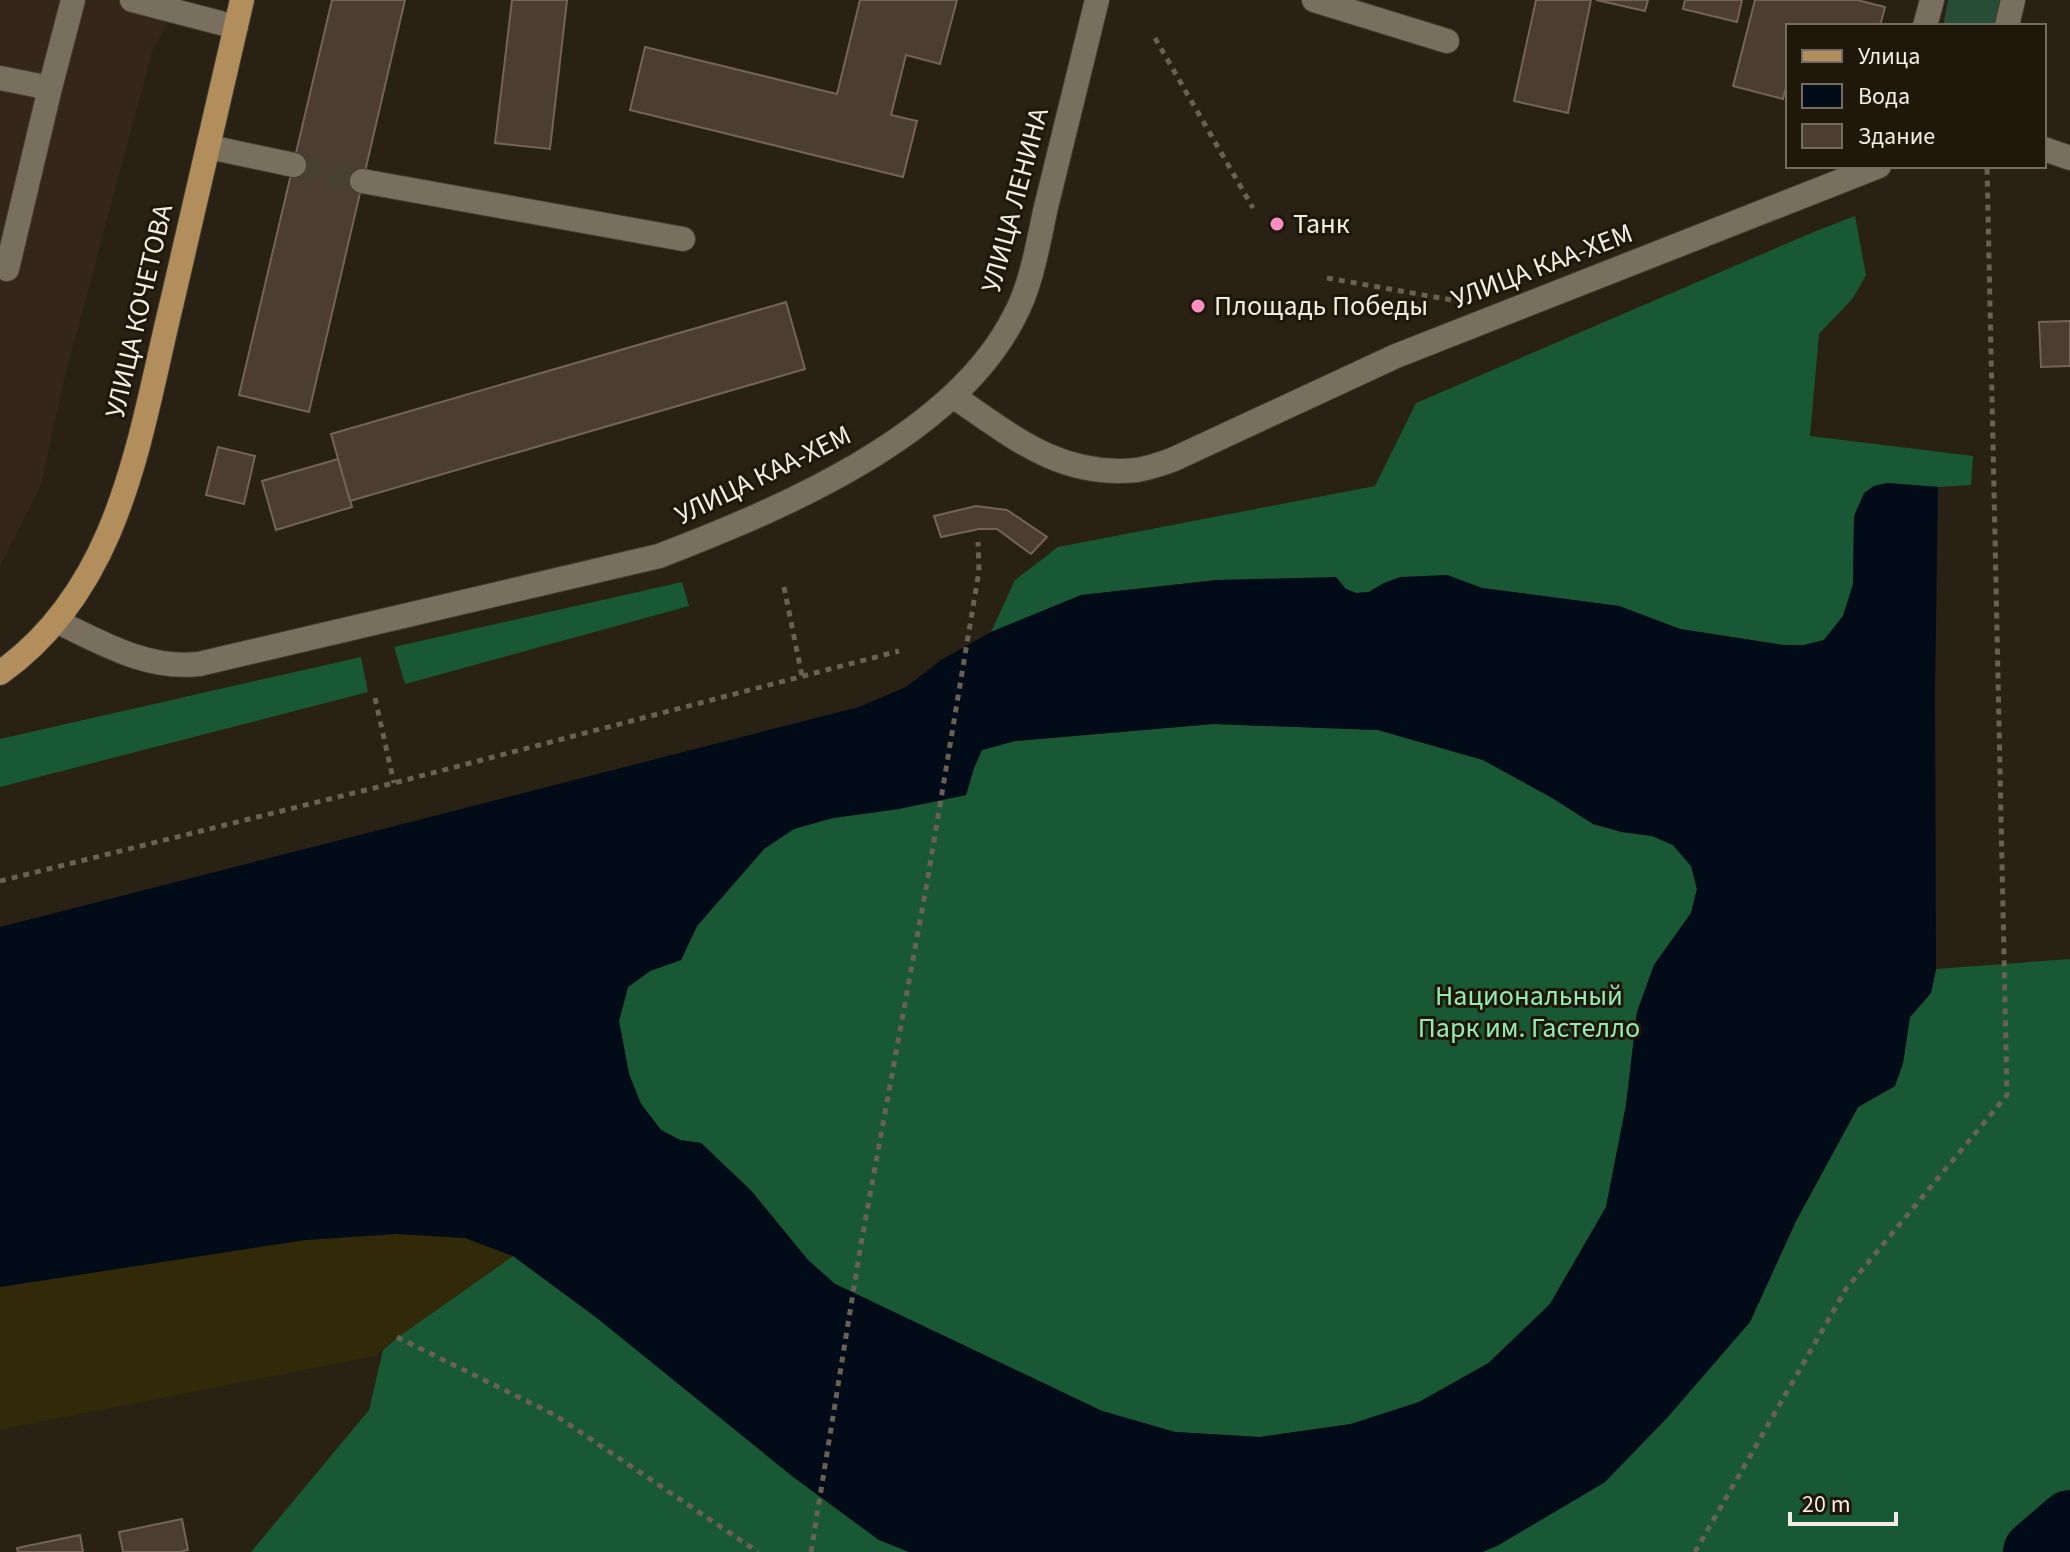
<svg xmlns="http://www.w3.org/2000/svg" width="2070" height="1552" viewBox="0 0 2070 1552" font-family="'Source Sans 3',sans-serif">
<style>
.commercial{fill:#35261a}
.green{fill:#264d35}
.forest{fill:#195835}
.sand{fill:#312908}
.water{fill:#010c18;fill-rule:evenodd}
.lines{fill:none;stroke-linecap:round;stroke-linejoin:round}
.river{stroke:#010c18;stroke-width:64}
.building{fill:#4c3d33;stroke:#746358;stroke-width:2}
.minor-tunnel{stroke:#474032;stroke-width:24;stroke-dasharray:24 12;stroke-linecap:butt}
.minor-casing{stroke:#433d33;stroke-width:26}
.major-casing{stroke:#433d33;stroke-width:26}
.path{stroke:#686154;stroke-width:5;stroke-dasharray:6 6;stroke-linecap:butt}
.minor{stroke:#786f5e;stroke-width:24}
.major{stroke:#b28e5c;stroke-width:24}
.poi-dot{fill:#fc8fc1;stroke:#1f180a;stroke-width:3}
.labels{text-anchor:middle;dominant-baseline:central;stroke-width:6;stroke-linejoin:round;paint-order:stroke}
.street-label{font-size:28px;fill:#f2ede4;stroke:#1f180a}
.poi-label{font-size:28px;fill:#f2ede4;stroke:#1f180a;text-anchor:start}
.park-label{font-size:28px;fill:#94ecb4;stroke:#1f180a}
</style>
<rect width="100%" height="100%" fill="#292113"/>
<path class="commercial" d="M0,0h174l-5,21 -16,28 -88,327 -24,109 -41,81z"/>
<path class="green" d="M1948,0h57l-6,26h-56z"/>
<path class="forest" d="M1855,216l11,59 -13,23 -34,36 -9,102 163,20 -2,29 -33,2 -51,-4 -33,33 -1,68 -10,32 -19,24 -20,5h-21l-103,-16 -61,-23 -137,-18 -35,-13 -63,8 -15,9 -13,1 -10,-4 -129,-9 -135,15 -91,37 24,-52 43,-33 317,-61 41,-83 400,-172z
M682,582l7,24 -284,78 -11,-37z
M361,657l7,35 -368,95v-48z
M1213,724l165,6 105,30 71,39 39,25 29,8 30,4 21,9 18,21 6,23 -6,24 -37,52 -17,47 -11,93 -20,102 -56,97 -62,59 -69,39 -68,22 -91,13 -85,-5 -73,-21 -267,-127 -27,-24 -57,-70 -50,-47 -21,-3 -19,-10 -20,-26 -12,-30 -10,-53 9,-34 22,-16 31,-11 16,-34 67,-77 30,-21 39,-10 66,-9 67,-14 8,-27 8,-18 33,-9z
M2070,959v593h-588l15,-6 108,-64 145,-160 46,-101 62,-114 37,-21 8,-23 7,-46 21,-24 5,-24z
M513,1256l84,62 195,158 87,64 30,12h-658l118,-142 14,-60 15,-13z"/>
<path class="sand" d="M397,1234l68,4 48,18 -115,81 -23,19 -375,74v-143l305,-47z"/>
<path class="water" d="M1887,483l51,4 -3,203 1,279 -5,24 -21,24 -7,46 -8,23 -37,21 -62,114 -46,101 -83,96 -62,64 -108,64 -15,6h-573l-30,-12 -87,-64 -195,-158 -84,-62 -48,-18 -68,-4 -92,6 -305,47v-360l859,-220 47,-20 35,-27 50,-28 90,-37 136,-15 119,-3 10,12 10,4 13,-1 15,-9 16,-6 47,-2 35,13 137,18 61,23 103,16h21l20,-5 19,-24 10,-32 1,-68 10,-23 10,-7zM1213,724l165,6 105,30 71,39 39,25 29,8 30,4 21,9 18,21 6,23 -6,24 -37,52 -17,47 -11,93 -20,102 -56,97 -61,59 -70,39 -68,22 -91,13 -85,-5 -73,-21 -267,-127 -27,-24 -57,-69 -50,-48 -21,-3 -19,-10 -20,-26 -12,-30 -10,-53 9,-34 22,-16 31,-11 16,-34 67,-77 30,-20 39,-11 65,-9 68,-14 8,-27 8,-18 33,-9z"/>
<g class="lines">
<path class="river" d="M2035,1552l35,-30"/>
</g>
<path class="building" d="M332,0h73l-96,412 -70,-17z
M512,0h55l-17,149 -55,-6z
M860,0h97l-17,64 -34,-9 -15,60 26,6 -14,56 -273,-67 15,-63 192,47z
M1536,0h55l-23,113 -54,-12z
M1596,0h52l-3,11z
M1685,0h57l-5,22 -54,-13z
M1755,0h102l28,7 -5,19h-92v54l-5,19 -50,-13z
M786,302l19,67 -455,132 -19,-67z
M2070,321v45l-29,1 -2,-45z
M218,447l37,9 -11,48 -38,-9z
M338,459l14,48 -76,23 -14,-49z
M976,506l31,4 40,27 -16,17 -34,-25h-18l-38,8 -7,-21z
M182,1519l6,31 -9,2h-56l-4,-20z
M80,1535l3,17h-65l-1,-4z"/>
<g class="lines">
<path class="minor-tunnel" d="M294,165l68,16"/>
<g class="minor-casing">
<path id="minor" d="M132,0l104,27
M1314,0l133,41
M1925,26l7,-26
M2007,26l6,-26
M0,78l50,10 23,-88
M209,147l85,18
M2044,149l26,9
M362,181l321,58
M7,269l43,-181
M953,396c59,40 107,82 184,74 11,-2 24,-6 35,-10l224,-104 483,-190
M56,621c46,22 91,49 143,43l460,-108c120,-46 294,-119 355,-239 18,-33 24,-74 32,-110 17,-69 34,-138 51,-207"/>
</g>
<g class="major-casing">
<path id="major" d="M0,673c122,-87 139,-236 172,-371 24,-100 46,-202 70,-302"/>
</g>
<path class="path" d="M1155,38l98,170
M1327,278l125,22
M784,587l18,89
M375,698l19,85
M0,881l394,-98 505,-132
M397,1337l158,78 203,137
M811,1552l50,-308 66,-361 52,-312 -1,-29
M1695,1552l151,-263 161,-194 -20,-929"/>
<use href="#minor" class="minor"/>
<use href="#major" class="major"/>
</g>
<g class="poi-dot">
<circle cx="1277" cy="224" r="8"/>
<circle cx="1198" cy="306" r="8"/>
</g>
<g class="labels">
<g class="street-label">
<text transform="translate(1015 200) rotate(-75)">УЛИЦА ЛЕНИНА</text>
<text transform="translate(1542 266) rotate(-21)">УЛИЦА КАА-ХЕМ</text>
<text transform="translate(139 311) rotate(-77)">УЛИЦА КОЧЕТОВА</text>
<text transform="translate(763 475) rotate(-26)">УЛИЦА КАА-ХЕМ</text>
</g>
<g class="poi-label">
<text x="1293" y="224">Танк</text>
<text x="1214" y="306">Площадь Победы</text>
</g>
<g class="park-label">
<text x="1529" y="996">Национальный<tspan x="1529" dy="32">Парк им. Гастелло</tspan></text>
</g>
</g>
<rect x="1786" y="24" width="260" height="144" fill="#1f180a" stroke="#736d61" stroke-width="2"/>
<rect x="1802" y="50" width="40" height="12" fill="#b28e5c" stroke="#736d61" stroke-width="2"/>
<text x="1858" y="64" font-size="24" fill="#f2ede4">Улица</text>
<rect x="1802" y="84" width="40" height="24" fill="#010c18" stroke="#736d61" stroke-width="2"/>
<text x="1858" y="104" font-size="24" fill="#f2ede4">Вода</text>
<rect x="1802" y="124" width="40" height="24" fill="#4c3d33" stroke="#736d61" stroke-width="2"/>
<text x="1858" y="144" font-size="24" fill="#f2ede4">Здание</text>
<path d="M1790 1512v12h106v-12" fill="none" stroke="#f2ede4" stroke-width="4"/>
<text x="1802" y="1512" font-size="24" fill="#f2ede4" stroke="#1f180a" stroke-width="6" paint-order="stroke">20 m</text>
</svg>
